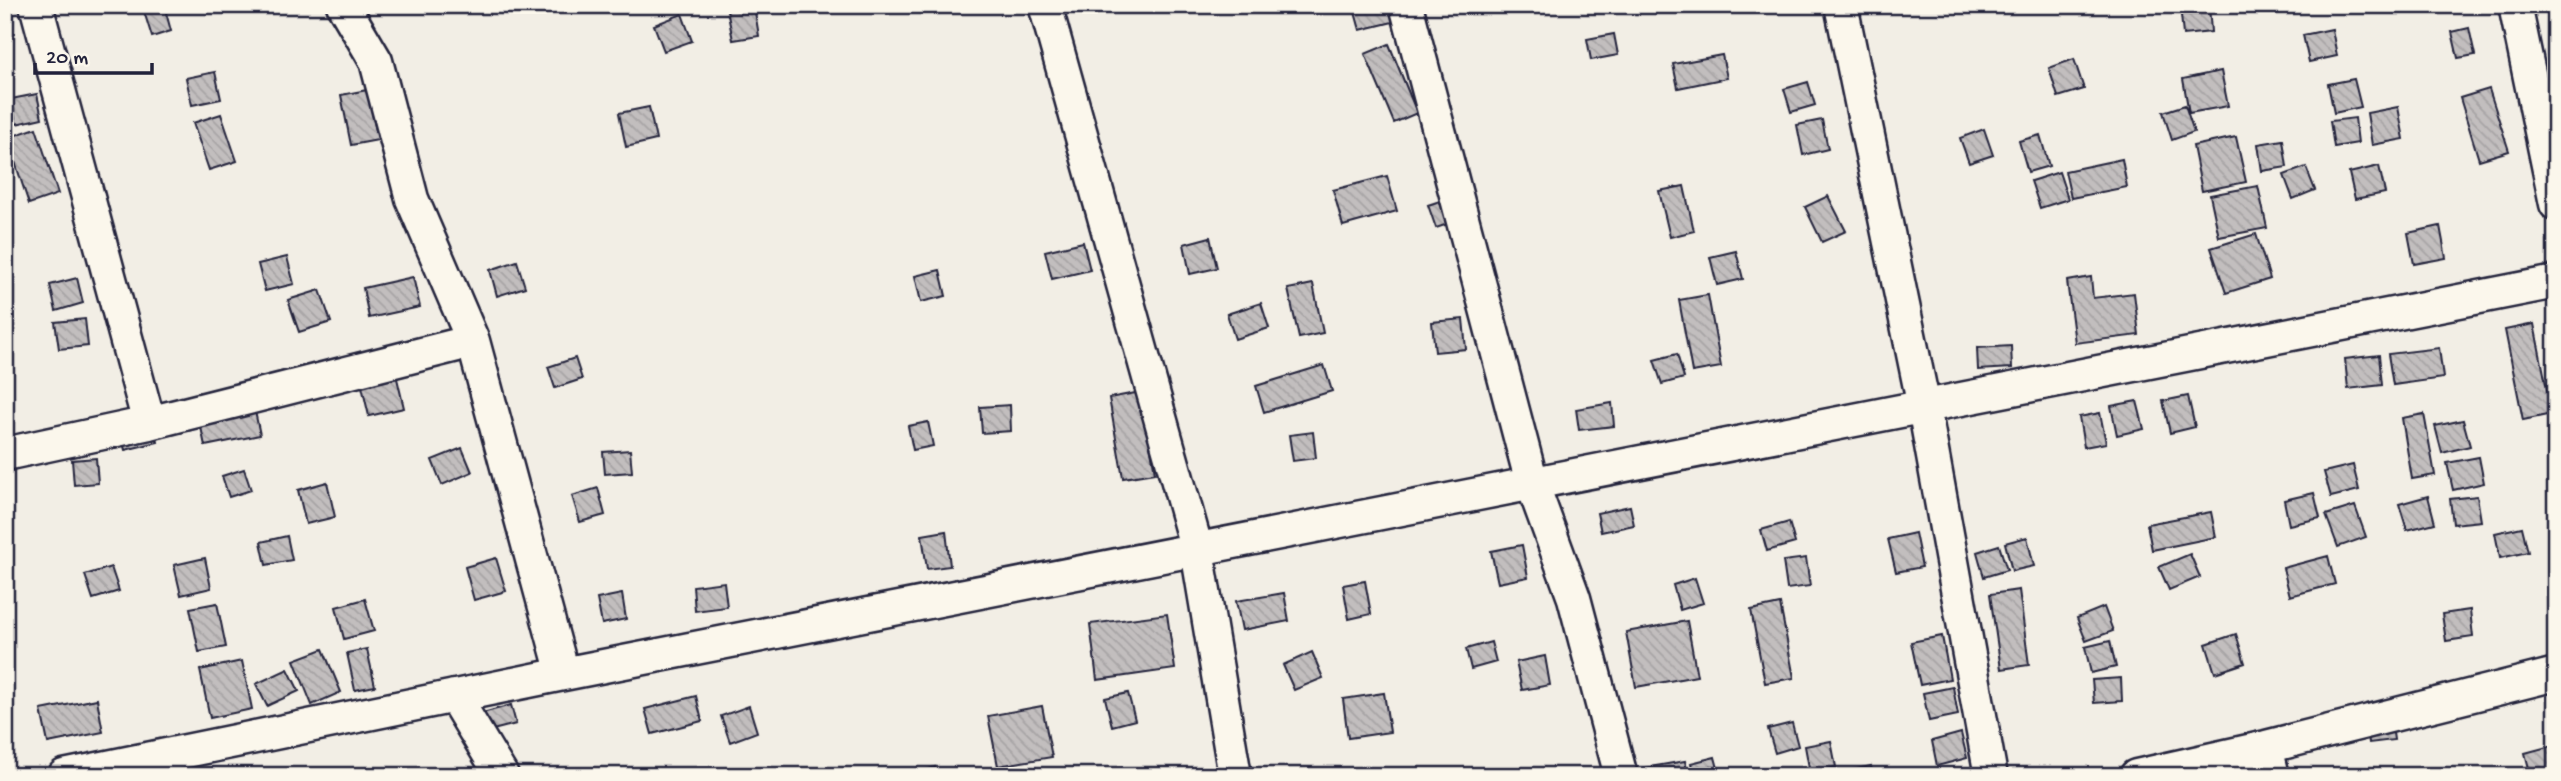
<svg xmlns="http://www.w3.org/2000/svg" width="2561" height="781" viewBox="0 0 2561 781" font-family="'Gochi Hand',sans-serif">
<style>
.building{fill:url(#building-back-hatch);stroke:#22223b;stroke-width:2}
.lines{fill:none;stroke-linecap:round;stroke-linejoin:round}
.street-casing{stroke:#22223b;stroke-width:37}
.street{stroke:#fbf7ec;stroke-width:32}
</style>
<defs>
<pattern id="building-back-hatch" width="6" height="6" patternUnits="userSpaceOnUse" patternTransform="scale(1.75)"><rect width="6" height="6" fill="#c2bebe"/><path d="M-1 5l2 2M0 0l6 6M5-1l2 2" fill="none" stroke="#a6a3a4"/></pattern>
</defs>
<rect width="100%" height="100%" fill="#f2eee5"/>
<filter id="ink" filterUnits="userSpaceOnUse"><feTurbulence type="fractalNoise" baseFrequency=".0143" numOctaves="2"/><feDisplacementMap in="SourceGraphic" scale="14" xChannelSelector="R" yChannelSelector="G"/><feConvolveMatrix kernelMatrix="1 2 1 2 8 2 1 2 1" color-interpolation-filters="sRGB"/></filter>
<g filter="url(#ink)">
<path class="building" d="M142,5h22l7,26 -19,6z
M1353,5h44l4,15 -41,10z
M2180,5h29l2,27 -28,3z
M754,6l5,30 -26,4 -6,-30z
M682,14l10,27 -28,10 -10,-26z
M2469,28l6,27 -17,3 -6,-26z
M2332,29l5,27 -28,6 -6,-27z
M1614,34l4,21 -27,5 -4,-21z
M1389,44l28,69 -23,10 -29,-69z
M1722,55l5,23 -49,10 -5,-24z
M2074,59l10,30 -26,8 -9,-29z
M2221,71l7,35 -39,7 -6,-34z
M215,72l6,27 -29,6 -6,-27z
M2354,79l7,28 -27,6 -6,-29z
M1808,82l7,23 -24,7 -7,-23z
M2489,89l20,62 -30,9 -19,-62z
M367,90l11,50 -27,5 -10,-50z
M37,94l5,24 -26,6 -5,-25z
M2185,105l9,27 -22,8 -9,-28z
M649,107l7,33 -30,7 -7,-34z
M2398,107l6,32 -32,6 -5,-32z
M221,114l16,47 -28,9 -16,-47z
M2355,118l3,25 -24,4 -4,-26z
M1822,120l6,29 -25,6 -6,-30z
M36,128l22,66 -29,10 -22,-66z
M1984,129l9,26 -24,8 -9,-25z
M2040,135l9,31 -21,6 -9,-31z
M2236,137l10,45 -44,9 -9,-45z
M2283,140l4,27 -25,4 -4,-27z
M2122,159l5,28 -56,11 -6,-27z
M2379,166l6,27 -30,6 -6,-26z
M2306,167l9,23 -22,9 -9,-24z
M2059,172l9,27 -28,9 -9,-27z
M1387,176l10,35 -54,15 -10,-36z
M1684,186l10,45 -24,6 -11,-46z
M2258,186l9,42 -48,9 -9,-42z
M1828,196l18,35 -24,11 -17,-35z
M1452,197l8,23 -24,8 -8,-23z
M2440,226l6,32 -32,6 -6,-31z
M2256,234l14,45 -44,14 -15,-45z
M1210,237l7,31 -27,6 -6,-30z
M1083,242l7,28 -38,9 -7,-28z
M1736,251l7,28 -26,6 -7,-28z
M287,257l7,27 -29,7 -7,-27z
M517,261l8,26 -28,9 -7,-26z
M940,270l6,26 -25,6 -6,-26z
M413,277l7,30 -51,11 -6,-30z
M2091,277l2,21 41,-5 5,42 -64,8 -8,-62z
M77,278l6,25 -27,8 -6,-26z
M1313,284l10,49 -24,5 -11,-49z
M320,290l11,32 -32,10 -11,-32z
M1708,295l13,72 -29,5 -13,-72z
M1261,303l8,25 -34,11 -8,-25z
M85,319l3,27 -29,3 -4,-27z
M1463,319l3,30 -31,3 -3,-30z
M2534,324l18,90 -29,6 -18,-90z
M2011,346l1,22 -34,2 -1,-22z
M2439,348l4,30 -50,7 -5,-31z
M1677,354l7,24 -22,6 -8,-24z
M2379,355l3,30 -34,4 -3,-30z
M575,358l7,21 -27,9 -7,-21z
M1324,365l8,26 -68,21 -8,-26z
M396,374l8,34 -35,8 -8,-34z
M1141,392l14,81 -32,5 -14,-80z
M2188,396l7,31 -25,6 -7,-32z
M252,397l8,38 -55,11 -8,-38z
M2137,401l7,28 -27,6 -6,-29z
M1612,403l2,23 -35,4 -3,-21z
M1010,405l1,26 -29,2 -2,-26z
M2100,413l6,30 -22,4 -5,-30z
M151,414l7,28 -33,8 -7,-27z
M2424,414l11,61 -23,4 -10,-61z
M2463,420l7,26 -28,7 -7,-27z
M928,422l5,24 -20,4 -5,-24z
M1313,432l3,26 -23,3 -4,-26z
M462,448l10,24 -30,13 -10,-25z
M630,450l2,22 -27,2 -2,-22z
M2479,457l5,26 -31,7 -6,-27z
M96,458l2,25 -24,2 -2,-25z
M2353,465l6,25 -28,7 -7,-25z
M244,469l7,21 -22,7 -7,-21z
M327,482l8,35 -29,7 -8,-34z
M598,488l7,27 -25,7 -8,-26z
M2314,493l6,25 -31,7 -5,-25z
M2428,496l7,27 -28,7 -8,-26z
M2477,496l4,25 -28,3 -3,-25z
M1630,506l4,19 -33,7 -4,-19z
M2355,506l11,31 -28,10 -12,-32z
M2211,512l5,25 -64,13 -5,-26z
M1789,522l6,21 -28,8 -6,-21z
M2522,527l6,25 -28,6 -5,-25z
M946,531l4,35 -23,3 -5,-34z
M1915,533l7,34 -26,5 -8,-33z
M287,536l5,24 -26,5 -5,-23z
M2027,537l7,29 -22,5 -7,-28z
M1522,545l6,32 -30,6 -7,-32z
M1999,545l8,25 -23,7 -7,-25z
M2190,554l10,23 -31,13 -10,-23z
M2328,556l7,28 -45,12 -7,-28z
M205,558l6,30 -30,7 -7,-30z
M496,558l10,33 -32,9 -9,-33z
M1806,558l4,28 -23,3 -4,-28z
M111,567l8,24 -26,8 -8,-24z
M1695,578l8,25 -23,7 -7,-25z
M1365,581l6,33 -22,5 -6,-34z
M724,582l3,25 -32,4 -2,-25z
M2019,590l10,75 -28,4 -11,-75z
M1284,593l5,28 -47,9 -6,-29z
M622,594l4,25 -24,5 -5,-25z
M365,599l9,32 -30,8 -8,-32z
M217,603l9,44 -27,5 -9,-44z
M1780,604l14,74 -29,5 -14,-73z
M2104,607l9,24 -27,10 -9,-23z
M2470,610l3,27 -27,4 -4,-27z
M1167,614l8,55 -78,11 -7,-56z
M1687,621l10,55 -61,11 -10,-55z
M2236,634l9,29 -30,10 -9,-29z
M1942,636l8,43 -30,6 -9,-43z
M2110,641l6,26 -25,6 -6,-26z
M1491,642l5,20 -25,7 -5,-20z
M323,649l18,43 -29,13 -18,-45z
M367,649l8,37 -20,4 -8,-37z
M1312,652l11,26 -29,12 -11,-25z
M1545,656l5,29 -28,5 -6,-28z
M242,661l10,48 -42,9 -10,-48z
M288,669l11,22 -32,15 -11,-22z
M2121,678l1,23 -28,2 -2,-23z
M1953,687l5,28 -29,6 -6,-28z
M1128,693l7,27 -23,6 -7,-28z
M1384,693l6,39 -42,6 -5,-39z
M696,696l6,25 -50,13 -7,-25z
M97,699l6,33 -55,11 -7,-33z
M511,705l5,19 -39,10 -5,-18z
M749,706l8,26 -27,10 -9,-26z
M1042,706l10,51 -54,9 -10,-50z
M2391,718l3,22 -25,3 -3,-22z
M1792,723l6,23 -23,7 -7,-24z
M1961,733l6,25 -30,8 -5,-25z
M1831,741l5,26 -26,6 -5,-27z
M2551,746l5,16v14h-25l-6,-23z
M1715,757l5,19h-26l-3,-13z
M1685,761l3,15h-43l-1,-8z
M1871,766l2,10h-50z
M935,767l2,9h-25v-2z"/>
<g class="lines">
<g class="street-casing">
<path id="street" d="M36,5l113,418
M343,5l33,56 36,138 61,142 90,333
M1045,5l152,545 38,226
M1406,5l126,478 42,115 47,178
M1841,5l83,402 67,369
M2515,5l41,199
M5,454l144,-31 324,-82
M454,696l48,80
M2266,747l7,29
M64,776l499,-102 1993,-392
M2136,776l130,-29 290,-73"/>
</g>
<use href="#street" class="street"/>
</g>
</g>
<rect width="2561" height="781" fill="none" stroke="#fbf7ec" stroke-width="28"/>
<rect x="14" y="14" width="2533" height="753" fill="none" stroke="#22223b" stroke-width="2.5" filter="url(#ink)"/>
<path d="M35 63v10h117v-10" fill="none" stroke="#22223b" stroke-width="3.5"/>
<text x="46" y="63" font-size="21" fill="#22223b" stroke="#fbf7ec" stroke-width="5" paint-order="stroke">20 m</text>
</svg>
